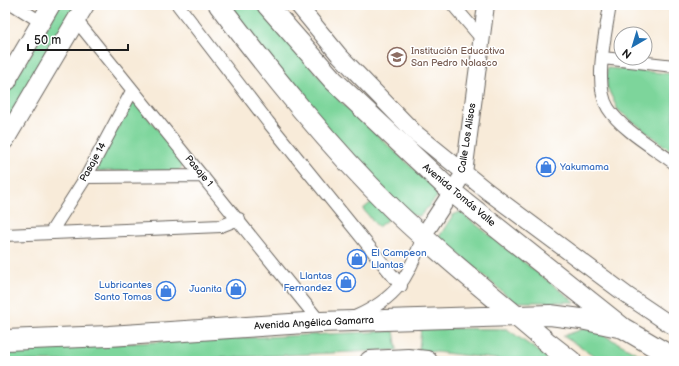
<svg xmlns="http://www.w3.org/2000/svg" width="679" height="366" viewBox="0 0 679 366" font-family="'Balsamiq Sans',sans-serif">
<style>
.green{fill:#7dd59b;stroke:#4c785c}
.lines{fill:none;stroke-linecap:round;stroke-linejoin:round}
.minor-casing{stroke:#69645e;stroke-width:14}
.tertiary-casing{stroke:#69645e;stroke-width:18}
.secondary-casing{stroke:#69645e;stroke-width:20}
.primary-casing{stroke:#69645e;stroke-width:22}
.minor{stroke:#fff;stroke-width:12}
.tertiary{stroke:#fff;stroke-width:16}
.secondary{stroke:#fff;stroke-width:18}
.primary{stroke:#fff;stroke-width:20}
.labels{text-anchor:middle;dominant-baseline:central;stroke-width:3;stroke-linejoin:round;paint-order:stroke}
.education-label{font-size:10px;fill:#785e54;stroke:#fff;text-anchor:start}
.street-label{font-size:10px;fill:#1c1c1c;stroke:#fff}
.shop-label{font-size:10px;fill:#366cbe;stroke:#fff;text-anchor:end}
</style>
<rect width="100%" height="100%" fill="#fff"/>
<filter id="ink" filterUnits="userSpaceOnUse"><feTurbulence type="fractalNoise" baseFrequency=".025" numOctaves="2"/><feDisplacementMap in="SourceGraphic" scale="8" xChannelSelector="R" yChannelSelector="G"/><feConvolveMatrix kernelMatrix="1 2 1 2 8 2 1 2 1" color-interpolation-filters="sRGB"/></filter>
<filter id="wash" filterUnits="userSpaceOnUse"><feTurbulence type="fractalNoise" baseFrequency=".012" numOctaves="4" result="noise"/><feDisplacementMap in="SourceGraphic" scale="16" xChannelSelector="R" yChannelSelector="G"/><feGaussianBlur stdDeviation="0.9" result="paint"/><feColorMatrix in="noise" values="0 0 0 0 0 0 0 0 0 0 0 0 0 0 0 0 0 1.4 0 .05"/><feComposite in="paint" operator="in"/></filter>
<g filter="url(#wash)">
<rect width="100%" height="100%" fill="#f8ebd9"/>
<path class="green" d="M60,5h18l-73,120v-28z
M227,5h30l86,99 93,85 1,8 -17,19 -8,-1 -11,-8 -108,-117z
M607,68l67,6v79l-56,-43 -11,-23z
M132,103h4l47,57 -1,7 -4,4h-81l-2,-4z
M373,201l15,18 -10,8 -15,-18z
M460,212l115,90h-61l-75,-65 14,-22z
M589,327l62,34h-48l-40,-25z
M421,328l86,1 45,32h-40l-93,-11z
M394,331l3,19 -243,11h-149v-12z"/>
</g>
<g filter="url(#ink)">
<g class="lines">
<g class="minor-casing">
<path id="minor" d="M14,5l27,17
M178,5l90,117 133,164
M453,5l29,34
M610,5c-4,27 -17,79 -2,103 13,21 46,40 66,55
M76,20l244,302
M603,58l71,8
M86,177l117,-1
M51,232l35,-55 46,-86
M5,235l216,-9 18,-7
M355,317c42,-19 53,-38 68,-81"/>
</g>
<g class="tertiary-casing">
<path id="tertiary" d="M298,5l41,50 75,77 73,59 141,105 46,31
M423,236l41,-63 22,-168"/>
</g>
<g class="secondary-casing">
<path id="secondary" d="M5,83l46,-78
M5,140l80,-135"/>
</g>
<g class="primary-casing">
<path id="primary" d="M219,5c54,71 109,140 173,203 49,48 104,90 156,135l23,18
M267,5l66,75 119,112 171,136 51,30
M5,81l2,-1
M5,340l104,-4 211,-14 230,-7 31,4 42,9
M370,361l38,-2 19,2"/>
</g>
<use href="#minor" class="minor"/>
<use href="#tertiary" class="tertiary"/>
<use href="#secondary" class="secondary"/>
<use href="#primary" class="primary"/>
</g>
</g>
<defs>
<g id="school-ring" transform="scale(1)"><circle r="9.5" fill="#fff" stroke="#8d6e63" stroke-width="1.5"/><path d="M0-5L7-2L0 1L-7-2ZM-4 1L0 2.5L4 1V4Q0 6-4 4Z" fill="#8d6e63"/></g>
<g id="shop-ring" transform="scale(1)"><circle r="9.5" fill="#fff" stroke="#3f7fe0" stroke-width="1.5"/><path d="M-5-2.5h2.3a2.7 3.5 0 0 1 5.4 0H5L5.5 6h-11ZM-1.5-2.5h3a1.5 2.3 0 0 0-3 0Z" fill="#3f7fe0"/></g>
</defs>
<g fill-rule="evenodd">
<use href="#school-ring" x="397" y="57"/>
<use href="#shop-ring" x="546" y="167"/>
<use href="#shop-ring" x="357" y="259"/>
<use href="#shop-ring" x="346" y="282"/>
<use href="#shop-ring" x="236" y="289"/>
<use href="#shop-ring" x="166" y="291"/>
</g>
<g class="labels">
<g class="education-label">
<text x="411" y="51">Institución Educativa<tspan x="411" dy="12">San Pedro Nolasco</tspan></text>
</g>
<g class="street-label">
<text transform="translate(467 138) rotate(-81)">Calle Los Alisos</text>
<text transform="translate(93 162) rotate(-61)">Pasaje 14</text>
<text transform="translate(199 171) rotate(50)">Pasaje 1</text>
<text transform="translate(459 195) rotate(40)">Avenida Tomás Valle</text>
<text transform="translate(314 323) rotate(-3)">Avenida Angélica Gamarra</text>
</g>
<g class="shop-label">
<text x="560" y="167" text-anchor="start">Yakumama</text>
<text x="371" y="253" text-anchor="start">El Campeon<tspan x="371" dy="12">Llantas</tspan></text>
<text x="332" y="276">Llantas<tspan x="332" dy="12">Fernandez</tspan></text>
<text x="152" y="285">Lubricantes<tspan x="152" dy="12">Santo Tomas</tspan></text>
<text x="222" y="289">Juanita</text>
</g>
</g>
<rect width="679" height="366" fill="none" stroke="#fff" stroke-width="20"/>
<g transform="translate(633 46) rotate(218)"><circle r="19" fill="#ffffff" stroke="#a4a4a4"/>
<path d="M0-3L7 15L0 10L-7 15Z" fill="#1f6fb2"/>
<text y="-6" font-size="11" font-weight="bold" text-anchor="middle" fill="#1c1c1c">N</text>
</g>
<path d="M28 44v6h100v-6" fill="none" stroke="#1c1c1c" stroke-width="2"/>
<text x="34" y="44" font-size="12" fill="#1c1c1c" stroke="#ffffff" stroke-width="3" paint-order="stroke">50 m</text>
</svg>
